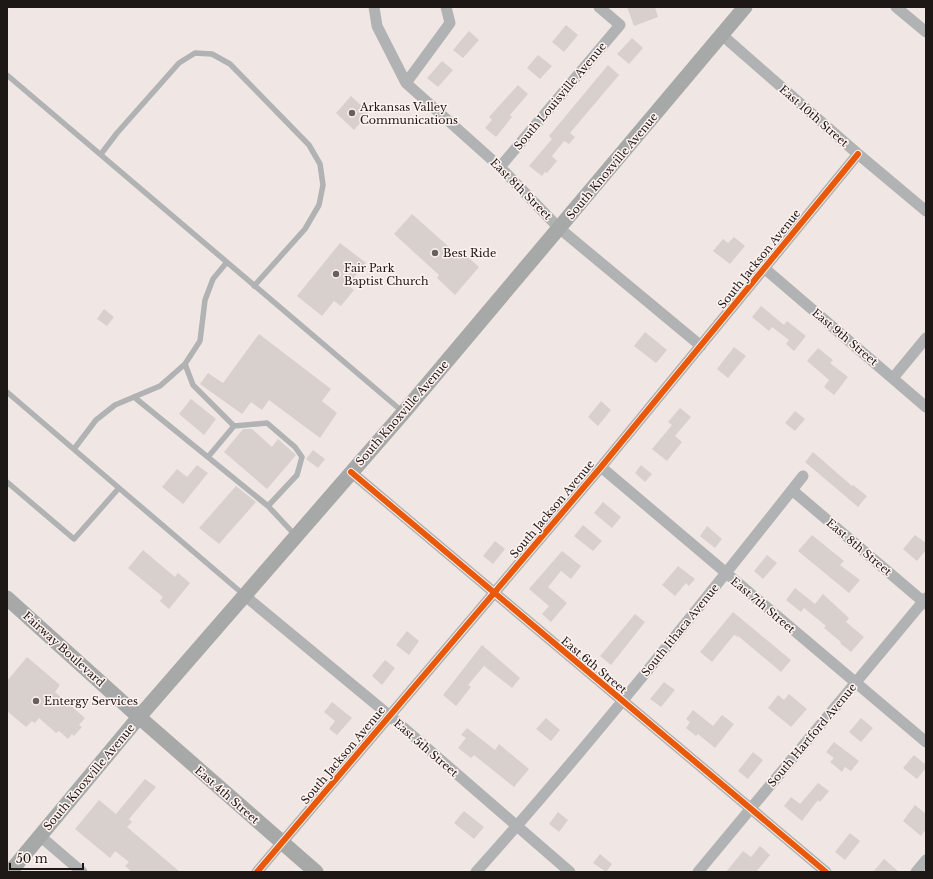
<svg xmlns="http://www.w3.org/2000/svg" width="933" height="879" viewBox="0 0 933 879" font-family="'Libre Baskerville',serif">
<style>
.building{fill:#d8d0cd}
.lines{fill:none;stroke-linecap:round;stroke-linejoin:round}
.lane{stroke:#b1b2b3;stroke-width:5.5}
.street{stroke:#b1b2b3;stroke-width:11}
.secondary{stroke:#a7a8a8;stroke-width:15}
.cycleway-casing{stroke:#fef3f0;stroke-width:8}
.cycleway{stroke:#e8590c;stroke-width:6}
.poi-dot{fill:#67605d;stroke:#fef3f0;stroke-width:1.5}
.labels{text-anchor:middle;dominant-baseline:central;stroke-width:3;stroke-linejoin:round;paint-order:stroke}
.street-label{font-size:11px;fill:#1d1715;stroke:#fef3f0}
.poi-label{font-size:11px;fill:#1d1715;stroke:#fef3f0;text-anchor:start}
</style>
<rect width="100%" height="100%" fill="#f0e7e4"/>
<path class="building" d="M627,7h28l3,10 -24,9z
M566,25l12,10 -14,17 -12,-10z
M469,31l10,9 -16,18 -10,-8z
M632,38l11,10 -14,16 -12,-10z
M538,55l14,11 -12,13 -13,-11z
M442,61l11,9 -15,17 -11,-9z
M608,65l11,10 -49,58 5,4 -6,7 -5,-3 -12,15 5,5 -10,12 -2,-1 -3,4 -13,-10 23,-27 -3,-3z
M518,85l10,9 -18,21 2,2 -16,20 -11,-9 7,-8 -3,-3z
M351,96l18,17 -15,17 -18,-17z
M412,214l46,41 3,-4 18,16 -24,28 -18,-17 2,-3 -45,-41z
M734,237l11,9 -15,18 -17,-13 10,-12 5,4z
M340,243l26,20 -18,22 6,5 -13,16 -7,-5 -12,15 -25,-20z
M761,306l23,19 3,-4 19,15 -12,15 -8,-7 3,-4 -17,-13 -3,4 -17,-14z
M104,309l10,8 -7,9 -10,-7z
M645,332l22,18 -11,13 -22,-17z
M259,334l72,55 -9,12 15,12 -17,25 -51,-38 -7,10 -11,-8 -9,12 -42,-30 8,-11 15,10z
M734,347l12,9 -18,22 -11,-9z
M818,348l15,12 -3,3 18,14 -14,18 -10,-8 5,-7 -22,-19z
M191,399l25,20 -12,16 -25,-21z
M601,401l10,9 -13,16 -10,-9z
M680,408l11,9 -16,19 7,6 -15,19 -15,-12 20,-24 -4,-3z
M795,411l10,8 -10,12 -10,-8z
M243,429h9l20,18 6,-8 18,16 -29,34 -43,-37z
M313,450l12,9 -7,9 -12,-9z
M813,452l39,34 1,-1 14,11 -9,11 -53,-45z
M197,465l11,8 -25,31 -21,-17 15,-18 10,8z
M641,465l11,9 -7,8 -10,-9z
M236,486l20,16 -37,42 -20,-16z
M603,502l18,15 -9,11 -18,-15z
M583,525l19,16 -9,10 -19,-15z
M707,526l15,13 -7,9 -15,-12z
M812,535l32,26 -4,4 20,15 -11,13 -51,-42z
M915,535l11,8v7l-9,11 -14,-12z
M495,541l10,8 -12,15 -10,-8z
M143,550l32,27 3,-4 12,10 -21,26 -9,-8 3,-4 -35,-29z
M562,551l19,15 -10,13 -10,-8 -13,16 19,16 -16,19 -9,-8 7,-8 -20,-17z
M767,555l10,8 -14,16 -9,-8z
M678,566l17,13 -6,7 -3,-3 -11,13 -13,-11z
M795,588l20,16 8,-10 26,24 -3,4 18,15 -13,15 -11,-9 1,-1 -17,-14 2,-2 -22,-18 -3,4 -15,-12z
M733,612l58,48 -10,12 -43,-36v1l-4,-2 -22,27 -12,-10z
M635,614l10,8 -34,43 -11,-9z
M407,631l12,10 -10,14 -13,-10z
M482,645l38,33 -8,10 -28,-22 -16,19 3,2 -15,19 -13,-11z
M27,657l33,28 -5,7 30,26 -6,7 3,2 -8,9 -2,-2 -4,5 -9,-8 -3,2 -17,-15 -4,5 -3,-2 -6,6 -19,-16v-30z
M385,660l10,8 -13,17 -10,-9z
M664,682l11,8 -14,17 -11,-8z
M789,694l18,15 -16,18 -23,-19 10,-13 6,5z
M332,702l20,16 -15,17 -8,-6 6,-8 -11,-9z
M693,710l20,16 9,-11 12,9 -19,24 -17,-14 -2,2 -10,-8 4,-6 -4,-3z
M546,718l14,12 -9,11 -15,-12z
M861,718l12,10 -12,14 -12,-10z
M467,728l28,22 4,-6 30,25 -15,18 -40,-32 -3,3 -13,-10 8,-10 -5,-3z
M834,742l25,19 -8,10 -6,-4 -3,5 -12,-10 4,-4 -8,-6z
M753,752l10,8 -15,19 -10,-8z
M914,755l12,10v3l-9,11 -14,-11z
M145,779l11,8 -27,32 3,3 -5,5 53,45h-48l-7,-6 4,-4 -14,-11 -5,7 -35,-29 24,-29 17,14z
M818,783l11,8 -9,11 -2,-2 -16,21 -18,-15 7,-9 9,7z
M915,805l11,9v15l-5,7 -18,-15z
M464,811l20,16 -10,12 -20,-16z
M558,812l10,8 -9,12 -10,-8z
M850,833l10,8 -15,19 -10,-8z
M760,846l10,9 -14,17h-30l17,-21 8,6z
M600,854l12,10 -6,8 -13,-9z
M884,859l15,13h-26z"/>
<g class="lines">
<path class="lane" d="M7,75l396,337
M101,154l16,-21 62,-70 16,-10 17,1 18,10 79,81 11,19 3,21 -4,20 -14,24 -51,57
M185,364l8,21 41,41 -26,31
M7,392l112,96
M134,397l134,109 27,29
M234,426l33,-3 28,24 7,10 -5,18 -29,31
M74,449l22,-29 19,-15 45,-19 25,-22 15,-23 5,-41 8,-21 14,-17
M7,482l67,57 45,-51 124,106"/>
<path class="street" d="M374,7l3,19 29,57 94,84 59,61 142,118
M896,7l30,25
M722,35l136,119 68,57
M406,83l44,-60 -4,-16
M500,167l120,-142 -21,-18
M764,268l162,139
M893,378l33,-40
M601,467l325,275
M351,472l475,400
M792,490l134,114
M244,595l146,121 180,156
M40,836l42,36
M257,872l344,-405 257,-313
M476,872c114,-127 221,-262 327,-396
M698,872l228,-274
M916,872l10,-12"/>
<path class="secondary" d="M7,598l132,119 177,155
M10,872l129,-155 265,-305 341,-405"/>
<g class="cycleway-casing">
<path id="cycleway" d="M351,472l475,400
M257,872l344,-405 257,-313"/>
</g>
<use href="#cycleway" class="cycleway"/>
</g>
<g class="poi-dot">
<circle cx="352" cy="113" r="4"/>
<circle cx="435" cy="253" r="4"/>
<circle cx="336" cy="274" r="4"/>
<circle cx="36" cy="701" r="4"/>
</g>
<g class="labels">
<g class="street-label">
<text transform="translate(560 96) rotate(-50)">South Louisville Avenue</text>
<text transform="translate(814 116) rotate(41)">East 10th Street</text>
<text transform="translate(612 166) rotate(-50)">South Knoxville Avenue</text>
<text transform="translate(521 189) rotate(45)">East 8th Street</text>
<text transform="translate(759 259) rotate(-51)">South Jackson Avenue</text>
<text transform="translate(845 337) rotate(40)">East 9th Street</text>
<text transform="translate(402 413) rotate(-49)">South Knoxville Avenue</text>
<text transform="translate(552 509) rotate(-50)">South Jackson Avenue</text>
<text transform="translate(859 547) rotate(40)">East 8th Street</text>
<text transform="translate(763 605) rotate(40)">East 7th Street</text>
<text transform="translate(680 630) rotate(-51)">South Ithaca Avenue</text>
<text transform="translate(64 649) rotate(42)">Fairway Boulevard</text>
<text transform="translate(594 665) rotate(40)">East 6th Street</text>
<text transform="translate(812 735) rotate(-50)">South Hartford Avenue</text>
<text transform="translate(426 748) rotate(41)">East 5th Street</text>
<text transform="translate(343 755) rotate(-50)">South Jackson Avenue</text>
<text transform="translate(89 777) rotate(-50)">South Knoxville Avenue</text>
<text transform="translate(227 795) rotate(41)">East 4th Street</text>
</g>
<g class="poi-label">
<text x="360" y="107">Arkansas Valley<tspan x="360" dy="13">Communications</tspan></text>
<text x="443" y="253">Best Ride</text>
<text x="344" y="268">Fair Park<tspan x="344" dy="13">Baptist Church</tspan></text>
<text x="44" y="701">Entergy Services</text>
</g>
</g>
<rect width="933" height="879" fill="none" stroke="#1d1715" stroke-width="16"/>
<path d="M10 863v6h73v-6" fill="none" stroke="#1d1715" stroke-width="2"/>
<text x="16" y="863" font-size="12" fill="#1d1715" stroke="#fef3f0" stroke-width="3" paint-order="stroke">50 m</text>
</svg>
